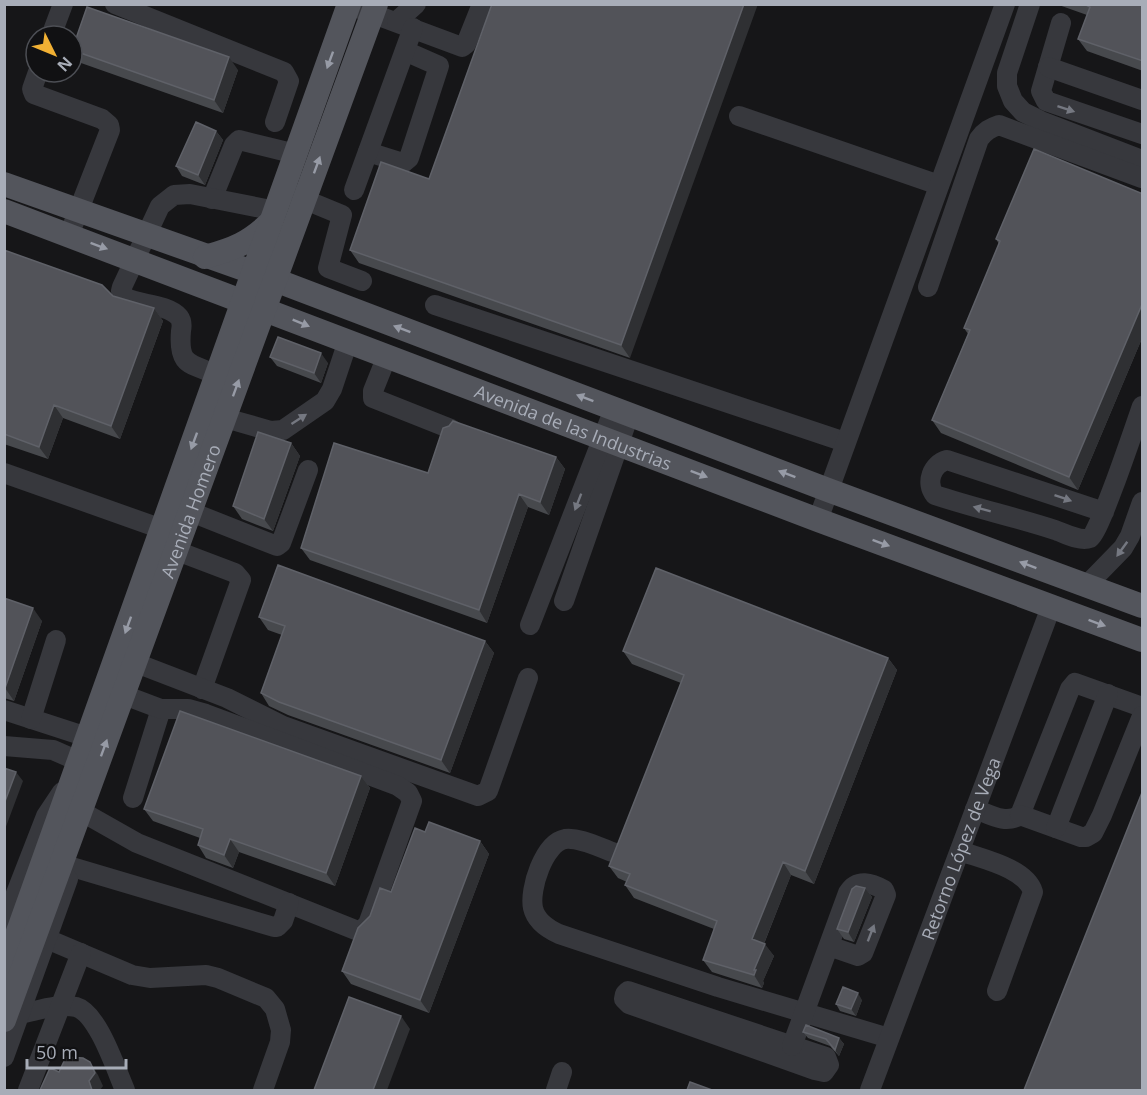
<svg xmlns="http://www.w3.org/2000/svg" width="1147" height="1095" viewBox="0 0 1147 1095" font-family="'Open Sans',sans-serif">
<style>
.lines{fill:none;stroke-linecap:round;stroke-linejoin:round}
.minor{stroke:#37383d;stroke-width:20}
.major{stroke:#53555c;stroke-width:24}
.wall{fill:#47494d}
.shaded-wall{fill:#2f3033}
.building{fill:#525359;stroke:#5f6168;stroke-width:1.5}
.oneway{fill:#979ba6}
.oneway2{fill:#757881}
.labels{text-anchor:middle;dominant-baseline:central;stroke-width:6;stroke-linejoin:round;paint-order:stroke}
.street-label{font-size:18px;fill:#a8adb8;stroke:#111113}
</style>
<rect width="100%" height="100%" fill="#161618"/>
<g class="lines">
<g class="minor">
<path d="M115,4l169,68 5,9 -14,41"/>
<path d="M1030,4l-23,69v13l6,15 10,11 18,9 101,39"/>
<path d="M349,5l113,42 4,-3 16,-40"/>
<path d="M397,21l19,-17"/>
<path d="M1061,23l-20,68 5,10 96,33"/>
<path d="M51,36l12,-32"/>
<path d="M1048,67l94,33"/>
<path d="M38,72l-6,17 2,5 68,25 7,6 1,5 -41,105"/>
<path d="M739,116l200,69"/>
<path d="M368,152l35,11 6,-5 30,-92 -34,-15"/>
<path d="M354,190l59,-162"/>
<path d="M291,194l51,21 -14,53 34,13"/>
<path d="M212,199l22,-54 5,-5 57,14"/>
<path d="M928,287l51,-148c6,-8 11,-11 20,-14l143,53"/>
<path d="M435,305l410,137"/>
<path d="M387,356l-14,35v7l78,31"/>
<path d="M218,375c-29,-12 -40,-9 -37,-44 1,-5 1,-10 -2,-14 -12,-13 -38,-12 -53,-19l-5,-7 1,-4 38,-81 14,-11 16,-1 86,17"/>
<path d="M225,418l46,13 12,-1 42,-29 7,-12 16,-48"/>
<path d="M4,473l158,56"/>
<path d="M191,512l86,34 4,-3 27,-73"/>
<path d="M1104,512l-157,-52c-15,4 -22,23 -12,35 39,13 80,22 120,35 9,3 25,12 35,8 9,-4 46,-115 52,-132"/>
<path d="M818,520l187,-516"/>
<path d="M177,551l58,22 6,7 -39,109"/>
<path d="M1086,586l37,-38 7,-12 12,-34"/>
<path d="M564,601l65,-186"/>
<path d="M530,625l84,-216"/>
<path d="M136,663l91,35 56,28 195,70 10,-5 40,-113"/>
<path d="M4,710l83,27"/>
<path d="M31,719l25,-79"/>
<path d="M4,746l49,4 25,11"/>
<path d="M133,798l28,-89"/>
<path d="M975,809c14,5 31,16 45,6l50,-126 5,-6 67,24"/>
<path d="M84,813l53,30 221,88h3l7,-7 44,-123 -4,-8 -10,-7 -192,-72 -18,-5h-27l-37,-14"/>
<path d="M1020,815l61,22h5l7,-4 9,-18 40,-99"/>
<path d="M1056,828l52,-134"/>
<path d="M960,851c22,8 66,17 73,41l-36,99"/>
<path d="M615,853c-15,-5 -35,-16 -50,-14 -21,4 -36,50 -32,69 3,13 15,21 26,26l159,53 171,51"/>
<path d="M72,867l202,60h3l6,-6 6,-18"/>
<path d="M4,924l42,-108 16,-24"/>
<path d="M47,939l85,36 18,3 56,-3 12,3 48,20 9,11 6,21 -1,12 -17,48"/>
<path d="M628,991l198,66 3,8 -5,7 -9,-2 -186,-66 -5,-5 1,-5z"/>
<path d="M20,1014c17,-3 38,-11 56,-7 22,6 40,63 49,83"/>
<path d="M792,1046l56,-153c9,-15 24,-10 36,-3l2,5 -23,58 -5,3 -29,-10"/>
<path d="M4,1057l64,-178"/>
<path d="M28,1090l53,-137"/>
<path d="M556,1090l6,-18"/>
<path id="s1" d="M870,1090l181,-483"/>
</g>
<g class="major">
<path d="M4,184l271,96 553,210 314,116"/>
<path id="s2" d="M4,211l814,309 324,120"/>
<path d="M205,257c29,-8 44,-14 66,-35"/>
<path d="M4,971l345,-967"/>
<path id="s3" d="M4,1020l372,-1016"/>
</g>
</g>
<path class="wall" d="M492,4l138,354 -271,-95 -9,-13 79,-71z
M1056,4h87v67l-56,-20 -9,-12 9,-24z
M72,51l166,19 -15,43 -142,-50z
M216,131l7,9 -18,45 -23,-9 -6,-10z
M1143,194v142l-65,154 -137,-57 -9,-13 36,-86 -4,-6 35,-84 -3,-5z
M4,250l109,46 41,12 9,13 -43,118 -57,-21 -15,41 -44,-15z
M270,357l58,6 -7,20 -44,-17z
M291,443l9,13 -27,75 -31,-12 -9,-13z
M556,457l9,12 -16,46 -21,-8 -41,116 -177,-63 -9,-12 127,-75z
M4,598l38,23 -28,80 -10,-3z
M259,617l226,24 9,12 -44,120 -162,-58 -19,-9 -8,-13 21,-58 -14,-5z
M623,651l265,7 9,12 -83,214 -23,-9 -27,69 10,12 -11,25 1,2 -2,5 -50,-16 -9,-12 11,-31 -80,-31 -9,-13 2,-3 -9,-4 -9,-12 72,-183 -49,-19z
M361,776l9,12 -35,98 -96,-34 -6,16 -27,-10 -8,-13 2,-7 -47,-17 -9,-12z
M425,832l55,9 9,13 -60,159 -78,-29 -9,-13 28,-55 21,-24z
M865,888l7,9 -18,45 -10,-3 -7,-10z
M862,1000l-6,16 -16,-5 -4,-7z
M803,1032l36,6 5,6 -5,12 -9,-10 -22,-8z"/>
<path class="shaded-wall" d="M744,4h14l-128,354 -9,-13z
M229,57l9,13 -15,43 -9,-13z
M216,131l7,9 -18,45 -7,-10z
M1143,302v34l-65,154 -9,-13z
M154,308l9,13 -43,118 -9,-13z
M321,353l7,10 -7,20 -7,-10z
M54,405l9,13 -15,41 -9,-12z
M291,443l9,13 -27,75 -9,-12z
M556,457l9,12 -16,46 -9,-13z
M519,494l9,13 -41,116 -8,-13z
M33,608l9,13 -28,80 -9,-13z
M485,641l9,12 -44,120 -9,-13z
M888,658l9,12 -83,214 -9,-13z
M16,772l7,9 -19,51v-28z
M361,776l9,12 -35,98 -9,-13z
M230,839l9,13 -6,16 -9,-13z
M480,841l9,13 -60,159 -9,-13z
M783,862l8,13 -30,76 -9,-12z
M865,888l7,9 -18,45 -6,-10z
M765,944l9,12 -11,25 1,2 -2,5 -8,-13v-5z
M858,993l4,7 -6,16 -5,-7z
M401,1016l9,13 -23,61h-14z
M839,1038l5,6 -5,12 -4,-6z
M90,1062l8,13 5,11 -3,4h-8l-3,-9z"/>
<path class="building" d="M492,4h252l-123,341 -271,-95 31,-88 48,17z
M1084,4h59v57l-65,-22 12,-32z
M87,7l142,50 -15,43 -142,-50z
M196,122l20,9 -18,44 -22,-9z
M1034,149l109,45v108l-74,175 -137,-57 38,-90 -6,-2 36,-87 -4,-2z
M4,250l98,35 11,11 41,12 -43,118 -57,-21 -15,42 -35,-13z
M278,337l43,16 -7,20 -44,-16z
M453,421l103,36 -16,45 -21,-8 -40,116 -178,-62 33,-105 94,30 15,-45 6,-2z
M258,432l33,11 -27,76 -31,-13z
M278,565l207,76 -44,119 -162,-58 -18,-9 24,-67 -26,-9z
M656,568l232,90 -83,213 -22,-9 -31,77 13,5 -11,26h2l-2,5 -51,-15 14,-39 -92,-36 5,-11 -21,-8 75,-191 -61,-24z
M4,598l29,10 -28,80h-1z
M180,711l181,65 -35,97 -96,-34 -6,16 -26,-10 5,-16 -59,-20z
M4,768l12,4 -12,32z
M1143,790v300h-119z
M429,822l51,19 -60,159 -78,-29 16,-43 12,-12 10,-28 11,4 24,-64 10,4z
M856,886l9,2 -17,44 -11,-3 15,-40z
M843,987l15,6 -7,16 -15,-5z
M349,997l52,19 -28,74h-59z
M806,1025l33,13 -4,12 -9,-11 -23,-7z
M66,1057l17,1 7,4 5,11 -6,8 3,9h-52l10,-22 9,4z
M690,1082l22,8h-25z"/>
<defs><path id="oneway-solid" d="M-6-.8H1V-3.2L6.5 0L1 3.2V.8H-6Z" transform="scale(1.5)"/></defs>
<g class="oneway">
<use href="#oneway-solid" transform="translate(330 60) rotate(110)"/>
<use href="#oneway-solid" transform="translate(317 165) rotate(-70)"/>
<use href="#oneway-solid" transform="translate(99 246) rotate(20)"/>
<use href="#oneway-solid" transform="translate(301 323) rotate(22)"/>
<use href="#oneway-solid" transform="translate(402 329) rotate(-159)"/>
<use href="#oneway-solid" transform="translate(236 388) rotate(-70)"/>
<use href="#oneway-solid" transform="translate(585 398) rotate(-159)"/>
<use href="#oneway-solid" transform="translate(194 441) rotate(110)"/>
<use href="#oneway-solid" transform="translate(699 474) rotate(21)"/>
<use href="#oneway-solid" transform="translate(787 474) rotate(-159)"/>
<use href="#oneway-solid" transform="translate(881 543) rotate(20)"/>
<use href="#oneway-solid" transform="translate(1028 565) rotate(-159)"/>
<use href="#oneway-solid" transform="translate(1097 623) rotate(20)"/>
<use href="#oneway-solid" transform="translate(128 625) rotate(110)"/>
<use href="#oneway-solid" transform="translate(104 748) rotate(-70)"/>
</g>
<g class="oneway2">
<use href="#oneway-solid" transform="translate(1066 109) rotate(18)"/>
<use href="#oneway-solid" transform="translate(299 419) rotate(-33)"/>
<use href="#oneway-solid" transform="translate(1063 498) rotate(19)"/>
<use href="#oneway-solid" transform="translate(578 502) rotate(111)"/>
<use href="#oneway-solid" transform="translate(982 509) rotate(-165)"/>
<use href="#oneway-solid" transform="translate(1122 549) rotate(126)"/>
<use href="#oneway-solid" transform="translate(871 933) rotate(-69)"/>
</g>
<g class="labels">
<g class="street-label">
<text stroke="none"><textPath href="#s2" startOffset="609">Avenida de las Industrias</textPath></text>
<text stroke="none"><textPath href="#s3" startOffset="542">Avenida Homero</textPath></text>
<text stroke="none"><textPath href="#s1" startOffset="258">Retorno López de Vega</textPath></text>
</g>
</g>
<rect width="1147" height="1095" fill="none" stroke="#a8adb8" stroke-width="12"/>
<g transform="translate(54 54) rotate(133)"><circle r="28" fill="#111113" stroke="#4d4f55" stroke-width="1.5"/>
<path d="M0-4.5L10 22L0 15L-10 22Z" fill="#f2b134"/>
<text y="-9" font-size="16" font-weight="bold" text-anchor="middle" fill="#a8adb8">N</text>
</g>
<path d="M27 1059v9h99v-9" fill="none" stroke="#a8adb8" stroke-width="3"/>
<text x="36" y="1059" font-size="18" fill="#a8adb8" stroke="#111113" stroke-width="4.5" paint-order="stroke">50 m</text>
</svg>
